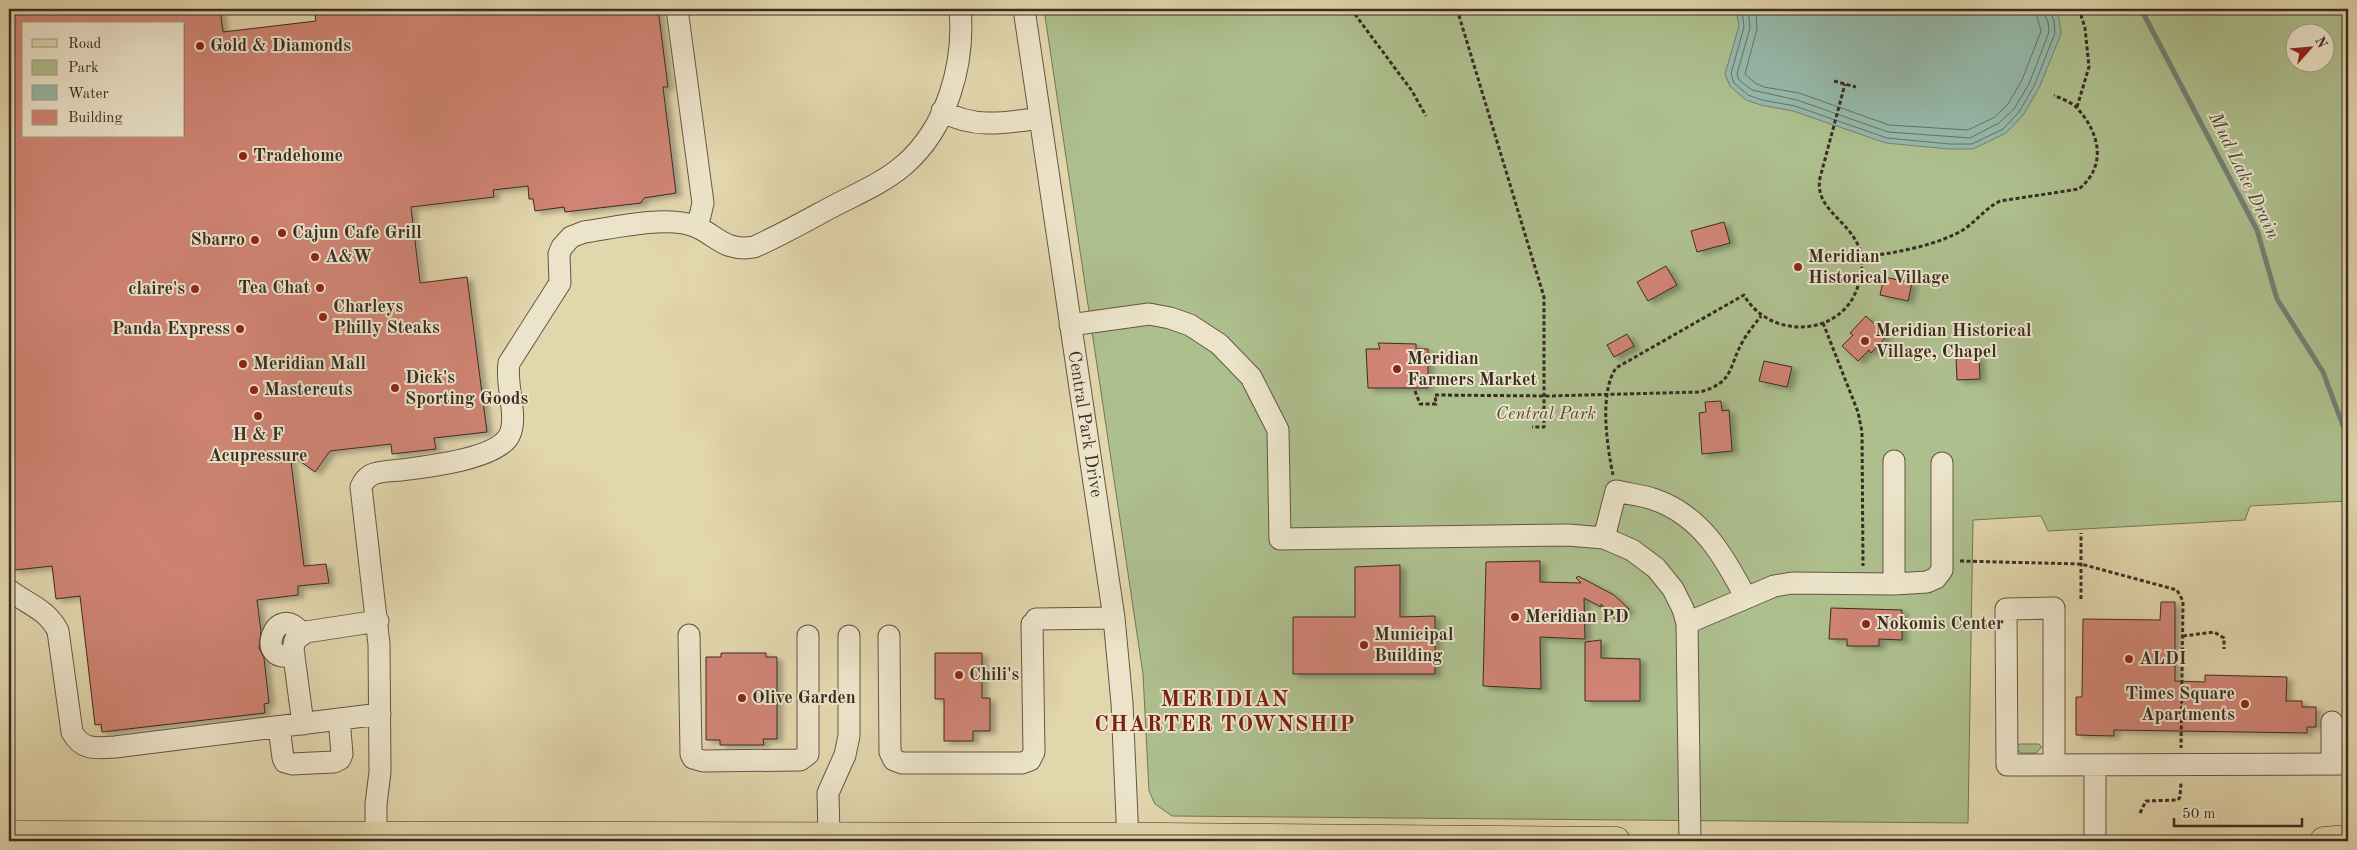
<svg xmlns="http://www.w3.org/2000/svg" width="2357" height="850" viewBox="0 0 2357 850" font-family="'Old Standard TT',serif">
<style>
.green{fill:#aebf8e;stroke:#747659;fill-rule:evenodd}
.water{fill:#95b9aa;stroke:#718174}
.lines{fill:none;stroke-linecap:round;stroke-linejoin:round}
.shore{stroke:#687267;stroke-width:1}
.stream{stroke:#718174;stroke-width:5}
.building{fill:#d08474;stroke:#3a2c24;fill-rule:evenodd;filter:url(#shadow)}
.minor-casing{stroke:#645646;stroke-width:23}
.major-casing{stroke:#3a2c24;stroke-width:29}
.path{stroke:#3a2c24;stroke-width:3;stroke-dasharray:4 2.5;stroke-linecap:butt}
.minor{stroke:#ece4ca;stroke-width:21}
.major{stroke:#e2d6ad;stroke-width:28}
.poi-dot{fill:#8f2418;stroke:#ece4ca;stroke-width:2}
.labels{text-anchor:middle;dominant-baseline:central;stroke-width:4;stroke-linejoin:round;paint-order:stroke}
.poi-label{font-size:18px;font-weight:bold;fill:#3a2c24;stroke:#ece4ca;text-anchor:start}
.park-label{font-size:18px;font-style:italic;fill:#514939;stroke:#ece4ca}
.street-label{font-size:18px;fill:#3a2c24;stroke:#ece4ca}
.water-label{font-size:19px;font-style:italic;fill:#4c483f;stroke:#ece4ca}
.district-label{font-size:22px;font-weight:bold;letter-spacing:1px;fill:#7a1f14;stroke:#ece4ca}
</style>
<defs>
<filter id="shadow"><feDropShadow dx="5.5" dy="3" stdDeviation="2.5" flood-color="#0004"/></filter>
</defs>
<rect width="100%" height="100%" fill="#e2d6ad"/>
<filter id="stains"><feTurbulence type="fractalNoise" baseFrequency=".004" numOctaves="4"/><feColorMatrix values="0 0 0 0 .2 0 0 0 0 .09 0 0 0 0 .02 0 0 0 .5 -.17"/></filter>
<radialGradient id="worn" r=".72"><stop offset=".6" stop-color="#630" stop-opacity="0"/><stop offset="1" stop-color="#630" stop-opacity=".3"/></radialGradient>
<path class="green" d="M1044,9h1304v492l-98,5 -5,14 -197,11 -7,-15 -68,4 -5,303 -796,-7 -17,-12 -6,-13 -6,-117zM2294,32h30v30h-30z
M2020,744h19l3,3 -6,6h-15l-4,-3v-5z"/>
<path class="water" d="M1736,9h316l7,9 2,16 -22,54 -16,27 -17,18 -33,16h-24l-63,-6 -93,-32 -32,-6 -15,-5 -16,-14 -5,-12 14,-48z"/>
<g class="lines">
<path class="shore" d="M1742,9l2,18 -13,47 3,9 14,12 14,5 33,6 92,32 63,6h22l31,-15 16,-17 15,-26 21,-53 -1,-13 -6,-11
M1748,9l2,19 -13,46 2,6 13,10 45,10 91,32 82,6 29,-15 15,-14 15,-25 20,-52 -1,-10 -6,-13
M1756,9l1,20 -12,45 10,9 9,4 35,6 90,32 79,5 27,-13 13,-13 14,-24 19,-49 -6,-22"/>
<path class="stream" d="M2141,9l116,221 20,69 46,73 25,67"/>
</g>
<path class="building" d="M9,9h211l3,23 93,-11 -2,-12h344l10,78h-5l13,106 -32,5 -3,5 -76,9 -1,-5 -29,4 -2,-12h-4l-1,-13 -35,4 1,7 -83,10 9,76 47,-6 20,155 -53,6 2,11 -44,5 -1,-10 -61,7 -15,21 -25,-18 14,112 22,-2 3,19 -31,3v9l-41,5 4,31 -2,17 5,10 5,45 -5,1 1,9 -163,19 -1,-8 -6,1 -15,-129 -24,3 -4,-33 -37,4 -6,-5zM24,24h160v112h-160z
M1724,222l6,21 -33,9 -6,-21z
M1666,266l11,19 -29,16 -11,-19z
M1884,277l28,6 -4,18 -28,-6z
M1866,316l21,20 -16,17 -2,-3 -11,11 -16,-15 11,-11 -3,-2z
M1627,334l7,12 -20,11 -7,-12z
M1378,343l38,1v5h12v39h-60l-2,-39h14z
M1979,356l1,23 -23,1 -1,-23z
M1764,361l28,6 -5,20 -28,-6z
M1721,401l1,10 7,-1 3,41 -30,3 -3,-41 7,-1 -1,-10z
M1540,561v21l41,1 -5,-5 2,-2 36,19 15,14 -12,12 -16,-17v3l-17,-9 1,41 -45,-2 1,52 -58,-3 3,-124z
M1400,565v52l35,-1v58h-142v-57h62v-50z
M2161,602h14v79l30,1v-7l82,2 -1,24h16v6h14v20h-9v6l-193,-3v6l-38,-1v-38h6l1,-78 77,1z
M1831,608l71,2v30l-23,-1v7h-32v-7h-18z
M1601,640v18l39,1v42h-55v-59z
M721,653h45v4h11v82h-14l1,6h-44v-5h-14v-83h15z
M935,653h47v45h8v33h-17v10h-29v-42h-9z"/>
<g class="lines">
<g class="minor-casing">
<path id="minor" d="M677,9l26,194 -3,13 -5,10
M1024,9l90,609 8,85 6,138
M942,111c32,18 63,12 98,7
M1070,325l79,-11 21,4 20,7 29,19 32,33 27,53 2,109 288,-4 36,3 28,12 24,18 17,21 10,20 4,14 3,218
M1604,538l12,-47c12,3 26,4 37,8 48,16 71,57 93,99l-59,25
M1894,584v-123
M9,590c18,14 38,19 49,41l14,101c10,19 25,16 43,15l265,-33
M1746,598l28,-12 18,-3 102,1 33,-2 9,-4 6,-8v-107
M1036,619l78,-1
M689,635l2,119 2,4 10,3 97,-1 8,-6v-118
M889,636l1,116 4,8 8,3h120l8,-3 4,-8 -2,-128
M294,655c-42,11 -18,-56 7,-22
M2332,722v42
M303,724l-10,-75 2,-9 11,-8 72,-11
M279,727l4,31 2,4 7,2 42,-2 6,-3 2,-5 -3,-35
M2054,765v-157l-48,1 1,156 341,-1
M2095,765v76
M829,837l-1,-44 17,-38 4,-19v-100
M376,841v-37l4,-32 -1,-128 -18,-157c2,-5 5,-9 10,-12 7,-4 21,-4 30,-5 25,-3 95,-11 108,-34 10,-18 -4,-51 0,-73l51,-80 -1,-29 3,-7 9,-10 13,-5c28,-4 73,-14 99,-9 31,5 36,30 71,24 25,-11 50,-25 74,-38 26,-14 54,-25 76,-44 43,-37 61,-101 56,-156"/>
</g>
<g class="major-casing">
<path id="major" d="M9,835l1153,2 454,4
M2324,841l24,-2"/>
</g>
<path class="path" d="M1351,9l61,82 14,25
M1457,9l87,288v130h-12
M1834,81l22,6
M2077,107l12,-40 -4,-39 -6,-19
M1861,257c30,-3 80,-12 105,-29 12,-9 20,-20 34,-27l79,-12c28,-23 21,-56 -2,-81 -5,-6 -16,-9 -23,-13
M1823,323l35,89 4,20 1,134
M1415,391l5,13h16l-1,-9 113,1 152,-4c35,-10 28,-25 43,-51 5,-9 12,-17 18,-25
M1613,475c-6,-29 -14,-82 3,-107l128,-73c25,45 98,43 114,-9 20,-62 -46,-66 -38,-108l25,-94
M1960,561l121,3 96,26 6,11 -2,147
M2081,599v-66
M2183,636l31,-4 10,6v11
M2140,813l6,-12 32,-1 2,-3 1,-14"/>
<use href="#minor" class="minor"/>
<use href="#major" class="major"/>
</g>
<g class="poi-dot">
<circle cx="200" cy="46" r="5"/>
<circle cx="243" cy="156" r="5"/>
<circle cx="282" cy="233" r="5"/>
<circle cx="255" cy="240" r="5"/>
<circle cx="315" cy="257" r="5"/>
<circle cx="1798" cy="267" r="5"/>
<circle cx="320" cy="288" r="5"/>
<circle cx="195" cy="289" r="5"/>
<circle cx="323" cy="317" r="5"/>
<circle cx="240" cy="329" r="5"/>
<circle cx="1865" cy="341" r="5"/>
<circle cx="243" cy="364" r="5"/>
<circle cx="1397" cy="369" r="5"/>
<circle cx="395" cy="388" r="5"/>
<circle cx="254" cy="390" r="5"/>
<circle cx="258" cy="416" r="5"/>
<circle cx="1515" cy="617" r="5"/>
<circle cx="1866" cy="624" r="5"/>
<circle cx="1364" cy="645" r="5"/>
<circle cx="2129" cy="659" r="5"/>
<circle cx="959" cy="675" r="5"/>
<circle cx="742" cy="698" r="5"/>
<circle cx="2245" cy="704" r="5"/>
</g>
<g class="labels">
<g class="poi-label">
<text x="210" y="46">Gold &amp; Diamonds</text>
<text x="253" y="156">Tradehome</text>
<text x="292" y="233">Cajun Cafe Grill</text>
<text x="245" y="240" text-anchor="end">Sbarro</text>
<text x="325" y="257">A&amp;W</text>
<text x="1808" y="257">Meridian<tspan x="1808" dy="21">Historical Village</tspan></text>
<text x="310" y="288" text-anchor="end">Tea Chat</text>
<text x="185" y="289" text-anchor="end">claire's</text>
<text x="333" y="307">Charleys<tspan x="333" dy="21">Philly Steaks</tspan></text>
<text x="230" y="329" text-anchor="end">Panda Express</text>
<text x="1875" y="331">Meridian Historical<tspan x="1875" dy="21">Village, Chapel</tspan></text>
<text x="1407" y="359">Meridian<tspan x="1407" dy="21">Farmers Market</tspan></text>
<text x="253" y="364">Meridian Mall</text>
<text x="405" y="378">Dick's<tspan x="405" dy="21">Sporting Goods</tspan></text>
<text x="264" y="390">Mastercuts</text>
<text x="258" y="435" text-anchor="middle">H &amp; F<tspan x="258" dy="21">Acupressure</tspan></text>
<text x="1525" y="617">Meridian PD</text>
<text x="1876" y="624">Nokomis Center</text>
<text x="1374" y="635">Municipal<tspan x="1374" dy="21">Building</tspan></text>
<text x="2139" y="659">ALDI</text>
<text x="969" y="675">Chili's</text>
<text x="2235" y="694" text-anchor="end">Times Square<tspan x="2235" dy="21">Apartments</tspan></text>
<text x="752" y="698">Olive Garden</text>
</g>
<g class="park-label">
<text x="1546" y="414">Central Park</text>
</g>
<g class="street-label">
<text transform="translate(1085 424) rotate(81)">Central Park Drive</text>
</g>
<g class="water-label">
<text transform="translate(2243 176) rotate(64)">Mud Lake Drain</text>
</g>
<g class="district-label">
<text x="1225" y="700">MERIDIAN<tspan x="1225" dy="25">CHARTER TOWNSHIP</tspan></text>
</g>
</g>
<rect width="2357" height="850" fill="none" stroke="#e2d6ad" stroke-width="30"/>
<rect x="10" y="10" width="2337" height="830" fill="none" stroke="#3a2c24" stroke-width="2.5"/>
<rect x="15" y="15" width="2327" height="820" fill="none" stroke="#3a2c24"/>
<rect x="22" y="22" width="162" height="115" fill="#ece4ca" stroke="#a59a88"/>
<rect x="32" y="39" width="25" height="8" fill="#e2d6ad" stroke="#a59a88"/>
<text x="68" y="48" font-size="15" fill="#3a2c24">Road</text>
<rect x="32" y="60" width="25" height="15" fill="#aebf8e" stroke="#a59a88"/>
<text x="68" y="72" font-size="15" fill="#3a2c24">Park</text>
<rect x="32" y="85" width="25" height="15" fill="#95b9aa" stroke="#a59a88"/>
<text x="68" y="98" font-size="15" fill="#3a2c24">Water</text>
<rect x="32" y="110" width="25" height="15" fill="#d08474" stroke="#a59a88"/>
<text x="68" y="122" font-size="15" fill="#3a2c24">Building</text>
<g transform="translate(2310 48) rotate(63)"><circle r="24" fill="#ece4ca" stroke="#a59a88"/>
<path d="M0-4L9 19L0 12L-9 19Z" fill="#8f2418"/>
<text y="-8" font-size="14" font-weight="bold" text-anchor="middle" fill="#3a2c24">N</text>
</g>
<path d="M2174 818v8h128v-8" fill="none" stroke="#3a2c24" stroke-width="2.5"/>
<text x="2182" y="818" font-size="15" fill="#3a2c24" stroke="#ece4ca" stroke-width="4" paint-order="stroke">50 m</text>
<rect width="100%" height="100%" filter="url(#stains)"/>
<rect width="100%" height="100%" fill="url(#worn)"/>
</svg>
